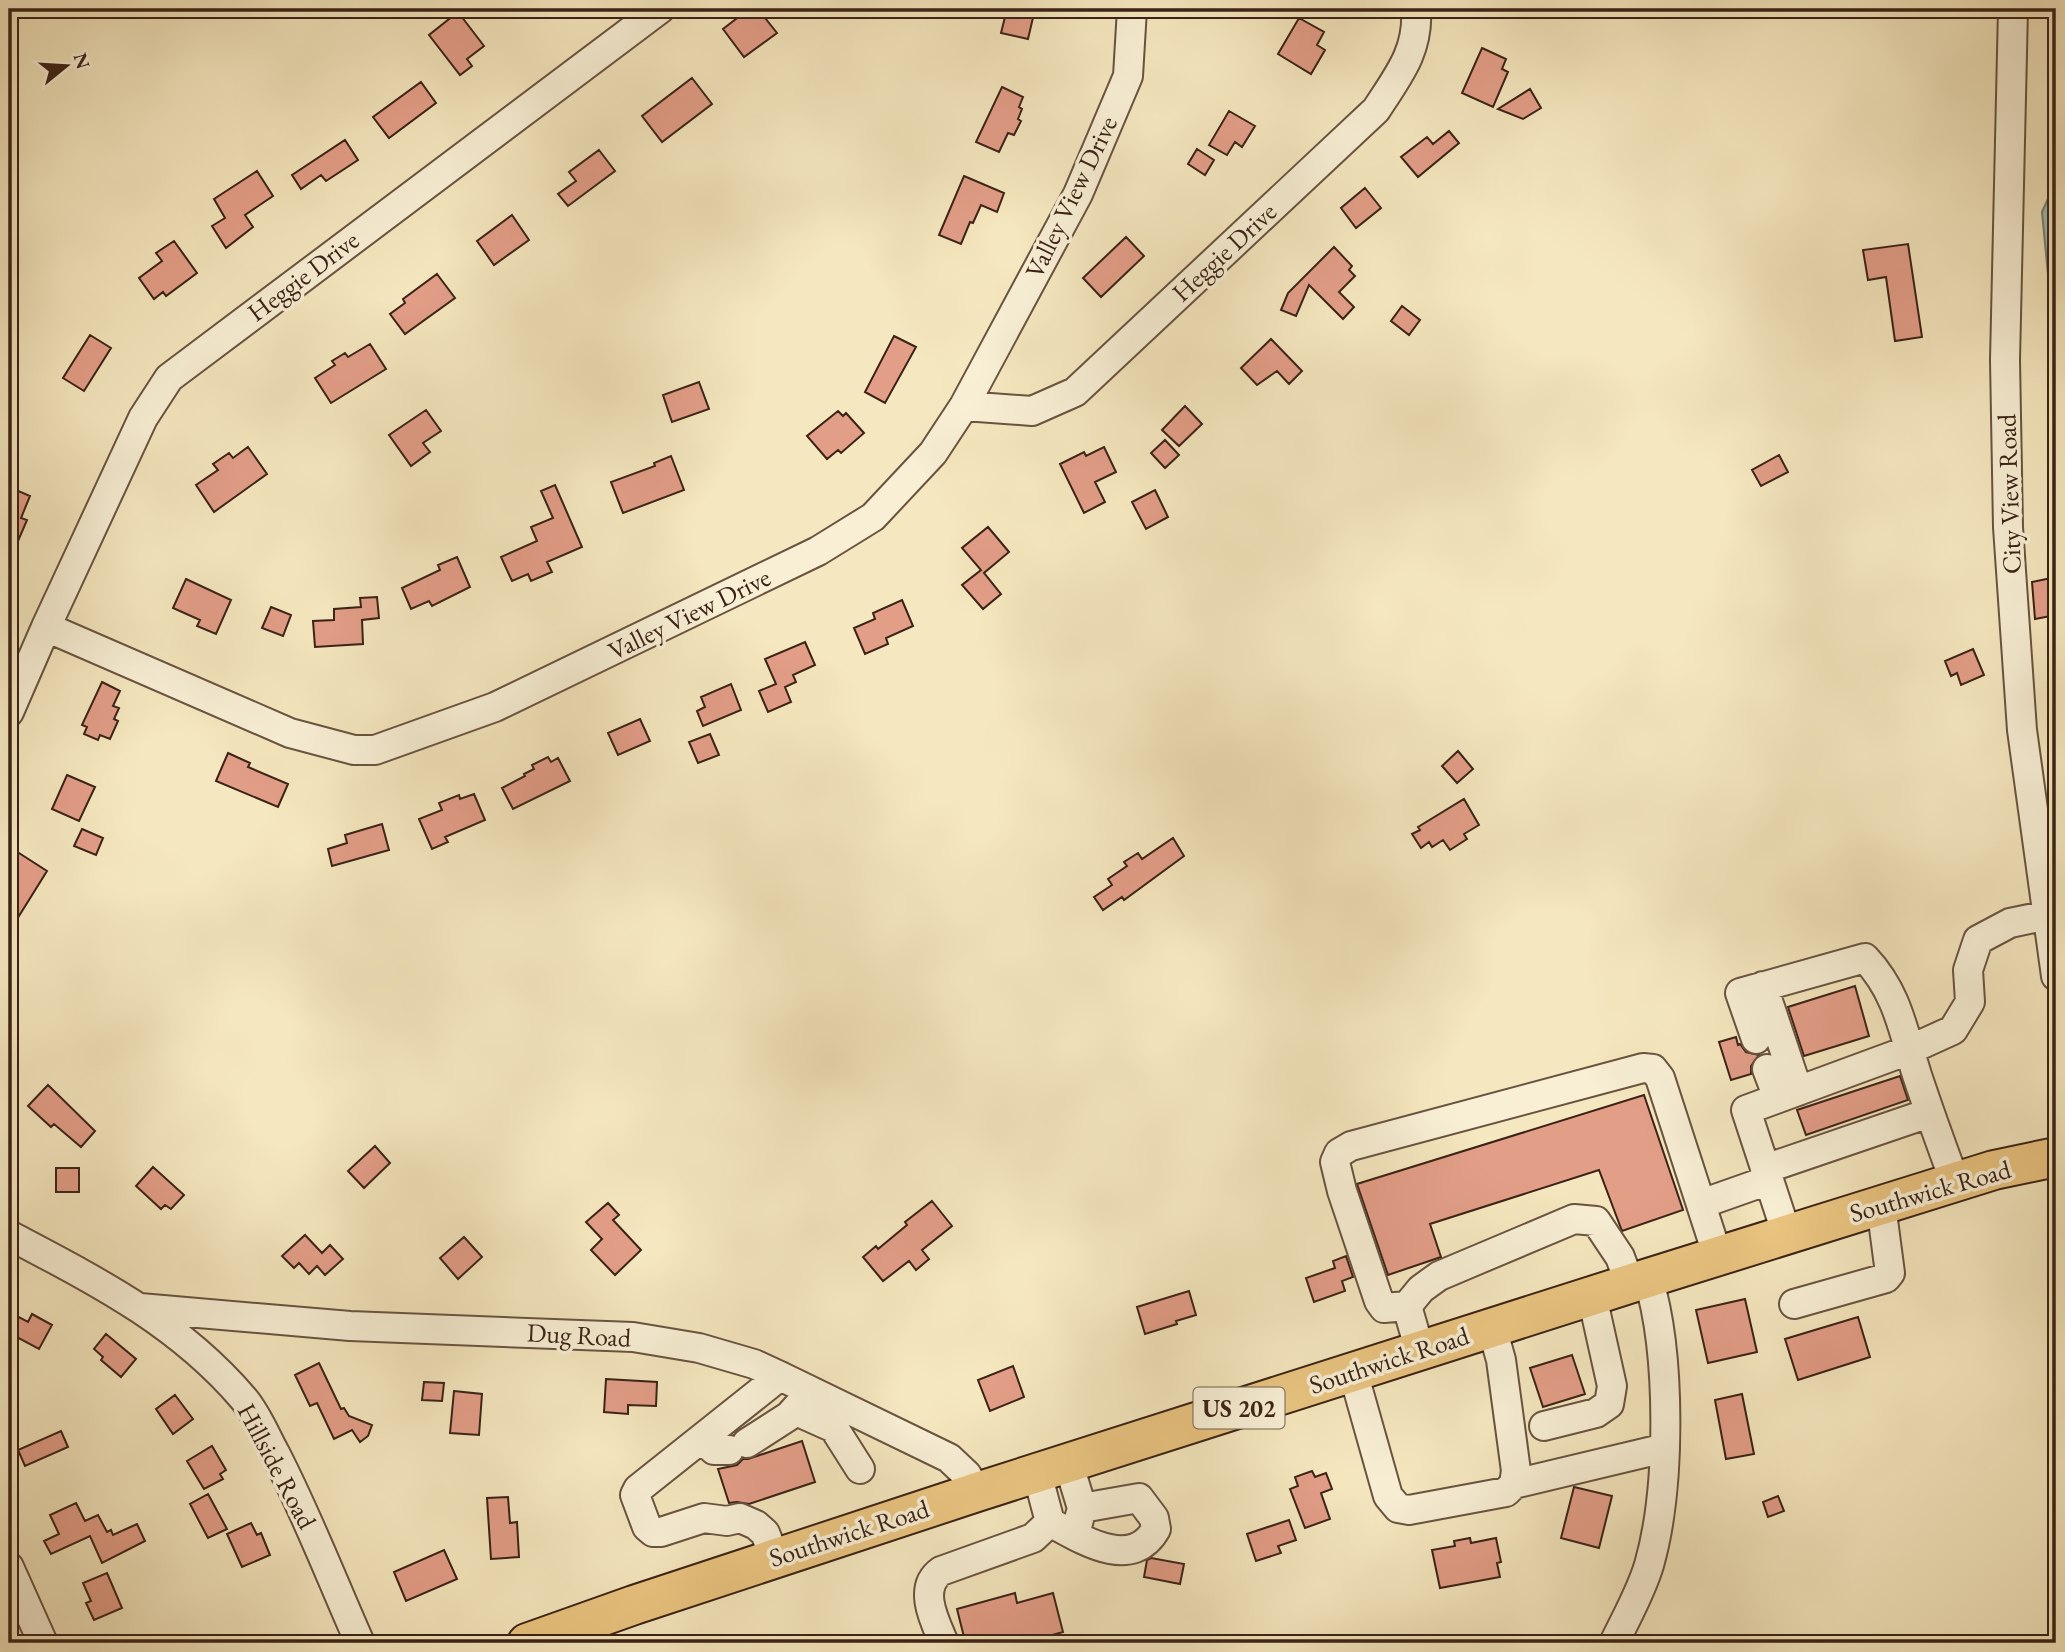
<svg xmlns="http://www.w3.org/2000/svg" width="2065" height="1652" viewBox="0 0 2065 1652" font-family="'EB Garamond',serif">
<style>
.water{fill:#9dbfb8;stroke:#758077;stroke-width:2}
.lines{fill:none;stroke-linecap:round;stroke-linejoin:round}
.shore{stroke:#6c7067;stroke-width:2}
.building{fill:#e39e88;stroke:#3a2216;stroke-width:2}
.minor-casing{stroke:#695340;stroke-width:32}
.highway-casing{stroke:#3a2216;stroke-width:42}
.minor{stroke:#f8efd5;stroke-width:28}
.highway{stroke:#eac480;stroke-width:38}
.labels{text-anchor:middle;dominant-baseline:central;stroke-width:7;stroke-linejoin:round;paint-order:stroke}
.shield{fill:#f8efd5;stroke:#73604f;stroke-width:2}
.shield-label{font-size:24px;font-weight:bold;fill:#3a2216}
.street-label{font-size:26px;fill:#3a2216;stroke:#f8efd5}
</style>
<rect width="100%" height="100%" fill="#f5e7bf"/>
<filter id="stains"><feTurbulence type="fractalNoise" baseFrequency=".00286" numOctaves="4"/><feColorMatrix values="0 0 0 0 .2 0 0 0 0 .09 0 0 0 0 .02 0 0 0 .5 -.17"/></filter>
<radialGradient id="worn" r=".72"><stop offset=".6" stop-color="#630" stop-opacity="0"/><stop offset="1" stop-color="#630" stop-opacity=".3"/></radialGradient>
<path class="water" d="M2056,181v177l-14,-146z"/>
<g class="lines">
<path class="shore" d="M2056,198l-7,16 7,72"/>
</g>
<path class="building" d="M749,9h9l19,24 -33,24 -21,-28z
M1007,9h28l-7,30 -27,-6z
M458,12l26,34 -17,13 5,7 -12,9 -31,-40z
M1299,18l25,14 -7,13 8,5 -14,24 -33,-20z
M1482,48l24,11 -4,10 6,3 -15,35 -31,-14z
M692,78l20,26 -50,38 -20,-26z
M421,82l15,21 -47,35 -16,-21z
M1002,87l21,10 -4,10 3,2 -4,10 3,2 -7,14 -6,-2 -9,19 -23,-10z
M1530,89l11,19 -18,11 -25,-10z
M1229,111l26,15 -13,21 -7,-5 -8,13 -18,-10z
M1449,131l10,12 -41,34 -17,-20 26,-20 6,7z
M345,140l13,20 -32,21 -5,-6 -20,14 -9,-14z
M1197,149l17,11 -9,15 -17,-11z
M599,150l16,21 -47,35 -10,-12 18,-13 -7,-9z
M257,171l16,25 -28,19 8,12 -27,21 -14,-22 13,-8 -11,-19z
M964,176l40,17 -7,19 -16,-7 -8,18 -3,-1 -9,22 -22,-9z
M1365,188l16,20 -25,20 -15,-20z
M512,215l17,25 -35,25 -17,-24z
M1126,237l18,19 -43,41 -18,-19z
M174,241l23,32 -31,23 -3,-4 -9,7 -15,-21 23,-17 -6,-8z
M1908,244l14,93 -27,4 -9,-64 -18,3 -5,-30z
M1334,247l18,19 -3,4 6,6 -16,16 15,15 -11,12 -34,-34 -13,31 -15,-6 7,-17z
M437,274l18,24 -50,36 -15,-20 15,-11 -2,-4z
M1402,306l18,14 -11,15 -18,-14z
M90,335l21,13 -27,43 -21,-13z
M894,336l22,11 -31,56 -20,-11z
M1271,339l31,32 -13,13 -12,-13 -20,14 -16,-17z
M370,344l16,25 -55,34 -16,-25 20,-13 -3,-4 13,-8 3,4z
M699,382l10,27 -37,13 -9,-27z
M1185,406l17,18 -23,22 -17,-16z
M426,410l15,21 -18,12 7,9 -19,14 -22,-31z
M838,411l5,5 3,-3 18,20 -23,20 -3,-3 -11,9 -20,-23z
M1165,440l14,15 -14,13 -14,-15z
M248,447l19,27 -53,38 -18,-27 22,-15 -5,-6 16,-11 4,5z
M1104,447l12,25 -21,10 10,20 -21,11 -24,-49 24,-12 2,4z
M1779,455l9,17 -27,14 -9,-16z
M671,456l13,34 -61,23 -12,-31 44,-16 -1,-3z
M555,485l27,62 -35,15 5,10 -21,9 -3,-7 -16,7 -11,-24 36,-16 -6,-14 22,-9 -12,-27z
M9,487l21,9 -9,22 6,2 -18,42z
M1155,490l13,27 -22,12 -14,-27z
M988,527l21,25 -25,21 17,21 -18,15 -21,-24 19,-15 -19,-22z
M457,557l13,30 -38,19 -3,-5 -18,8 -9,-21 38,-18 -2,-5z
M2056,577v38l-21,4 -3,-37z
M186,579l45,21 -15,34 -19,-8 3,-6 -27,-12z
M377,597l2,21 -17,2 1,24 -48,3 -2,-26 21,-1v-11l27,-2 -1,-9z
M902,600l11,26 -27,12 2,6 -23,10 -11,-26 21,-9 -2,-6z
M271,607l20,8 -8,21 -21,-8z
M805,642l10,23 -22,10 3,7 -11,5 6,15 -23,10 -9,-21 17,-7 -11,-25z
M1973,649l11,26 -23,10 -4,-12 -6,3 -6,-15z
M102,682l18,9 -7,15 6,2 -5,11 4,2 -8,18 -10,-4 -2,5 -14,-6 3,-7 -5,-2z
M731,684l10,26 -38,16 -6,-15 8,-4 -4,-10z
M640,719l10,22 -32,14 -10,-22z
M710,734l9,21 -21,8 -9,-21z
M1458,751l15,18 -16,14 -15,-17z
M228,753l22,10 -2,4 40,17 -10,23 -62,-26z
M548,757l3,5 7,-4 12,23 -57,28 -11,-21 23,-12 -1,-2 10,-5 -2,-4z
M67,775l28,12 -16,34 -27,-12z
M474,794l11,26 -40,17 3,5 -16,7 -13,-30 23,-9 -3,-7 20,-8 1,4z
M1464,799l15,26 -15,9 3,5 -17,11 -7,-10 -11,7 -3,-5 -8,6 -9,-14 8,-4 -2,-3z
M382,824l7,26 -57,16 -4,-17 19,-6 -2,-8z
M82,829l21,9 -7,17 -22,-9z
M1173,838l11,18 -60,44 -2,-3 -19,13 -9,-13 18,-12 -4,-6 19,-13 -3,-4 14,-9 4,6z
M19,853l28,18 -38,61v-63z
M1855,986l14,50 -65,20 -16,-49z
M1736,1037l2,8 2,-1 6,8 13,3 -8,11v8l-20,6 -12,-38z
M1900,1076l8,24 -102,35 -9,-25z
M48,1085l47,46 -14,16 -27,-23 -3,3 -23,-21z
M1644,1095l39,115 -61,21 -23,-61 -169,54 11,33 -53,18 -31,-91z
M375,1146l15,17 -26,25 -16,-17z
M153,1167l31,28 -13,14 -6,-4 -4,4 -25,-23z
M56,1168h23v24h-23z
M932,1201l20,25 -30,24 7,9 -13,11 -7,-9 -26,20 -20,-24 13,-11 2,3 29,-24 -2,-3z
M608,1203l11,12 -6,5 28,30 -26,25 -24,-25 11,-11 -16,-17z
M305,1235l17,18 8,-8 13,14 -18,16 -8,-9 -8,8 -10,-11 -5,5 -12,-12z
M464,1237l18,20 -24,22 -18,-21z
M1346,1256l7,21 -11,4 3,10 -31,11 -8,-24 29,-10 -2,-7z
M1189,1291l7,24 -20,6 1,3 -32,10 -8,-27z
M1745,1299l12,53 -49,11 -12,-53z
M9,1312l19,10 4,-8 20,11 -13,24 -30,-16z
M1858,1317l12,40 -72,23 -13,-41z
M106,1334l30,25 -15,18 -20,-17 2,-3 -9,-8z
M1572,1355l13,39 -42,13 -13,-39z
M319,1363l22,46 3,-1 5,8 23,9 -4,11 -8,6 -8,-12 -18,9 -17,-36 -7,3 -15,-31z
M1013,1366l11,31 -34,14 -12,-31z
M606,1379l51,3 -1,24 -28,-1v9l-24,-2z
M424,1382l20,1 -2,18 -20,-1z
M454,1391l28,3 -3,41 -29,-2z
M1742,1394l12,60 -28,5 -11,-59z
M175,1395l18,24 -20,15 -17,-25z
M61,1431l7,16 -43,19 -7,-16z
M802,1441l13,41 -66,22 -12,-2 -8,1 -11,-34 19,-4 6,-6h5z
M212,1446l14,24 -6,4 3,5 -19,10 -17,-28z
M1312,1471l3,6 11,-4 6,16 -11,4 9,26 -25,9 -15,-39 8,-3 -3,-9z
M1574,1487l38,9 -13,52 -38,-10z
M208,1494l19,35 -19,9 -18,-34z
M1778,1496l6,15 -16,6 -5,-15z
M508,1497l2,26 7,-1 2,35 -28,2 -4,-61z
M76,1503l9,18 13,-6 9,17 4,-2 2,5 24,-11 8,17 -43,22 -12,-27 -39,18 -7,-13 15,-7 -9,-19z
M1289,1520l7,20 -18,6 3,7 -25,8 -9,-27z
M251,1523l6,12 4,-2 9,22 -28,12 -15,-33z
M1470,1538l1,5 25,-5 5,24 -4,1 3,14 -60,11 -8,-38 23,-4 -1,-5z
M444,1550l13,29 -51,22 -12,-29z
M1151,1558l33,6 -4,20 -36,-7 3,-17z
M107,1573l15,35 -28,12 -8,-17 5,-2 -8,-18z
M1015,1593l2,10 36,-10 10,39 -39,11h-37l-2,-7 -20,5 -8,-32z"/>
<g class="lines">
<g class="minor-casing">
<path id="minor" d="M2013,9l-8,351 3,167 14,203 34,246
M964,406l68,5 43,-19 301,-282c22,-34 43,-59 40,-101
M46,627l97,-209 26,-40 491,-369
M9,712l37,-85 244,106 64,17h21l120,-43 323,-156 55,-34 60,-64 31,-47 114,-212 50,-118 4,-67
M1763,986l35,105
M1756,1039l-16,-46 125,-35c33,35 38,73 52,117 12,36 25,72 38,107
M1767,1069l11,29
M1765,1169l164,-56
M1701,1204l68,-24
M9,1235c87,46 169,87 234,163 14,16 22,37 32,55 32,62 57,127 85,190
M1787,1235l-41,-125 163,-60 44,-20 17,-28 -2,-32 10,-30 32,-17 38,-8
M1794,1304l92,-26 4,-5 -9,-68
M1407,1306l-23,2 -5,-7 -37,-110 -7,-29 4,-9 12,-7 292,-78 10,1 7,9 58,179
M140,1308l210,18 283,11 66,11 55,16 26,12 169,82 18,17 10,17
M1420,1351l-13,-45 14,-17 18,-13 135,-57 22,2 24,36 10,27
M1353,1372l35,124 10,12 11,2 97,-18 8,-8 2,-13 -15,-111 -9,-32
M796,1411l38,17 26,41
M1544,1426l52,-13 13,-9 3,-18 -20,-90
M701,1439l13,11h15
M747,1443l42,-27 17,-19
M1068,1462l14,46 -5,19
M1037,1473l13,49c31,17 82,50 106,7l-2,-11 -15,-20 -57,10
M1514,1484l151,-36
M775,1558l-10,-25 -9,-8 -16,-7 -13,3 -23,-3 -43,14h-8l-6,-5 -12,-32 3,-6 142,-113
M9,1567l34,76
M944,1643c-9,-21 -27,-55 -3,-72l92,-33 17,-16
M1614,1643c12,-25 27,-51 35,-78 22,-77 22,-212 -1,-287"/>
</g>
<g class="highway-casing">
<path id="highway" d="M527,1643l107,-38 343,-113 671,-214 346,-108 62,-13"/>
</g>
<use href="#minor" class="minor"/>
<use href="#highway" class="highway"/>
</g>
<g class="labels">
<rect class="shield" x="1193.5" y="1387.5" width="91" height="41" rx="5"/>
<g class="shield-label">
<text x="1239" y="1408">US 202</text>
</g>
<g class="street-label">
<text transform="translate(1071 197) rotate(-64)">Valley View Drive</text>
<text transform="translate(1224 252) rotate(-43)">Heggie Drive</text>
<text transform="translate(303 276) rotate(-37)">Heggie Drive</text>
<text transform="translate(2009 494) rotate(-92)">City View Road</text>
<text transform="translate(689 614) rotate(-26)">Valley View Drive</text>
<text transform="translate(1930 1191) rotate(-16)">Southwick Road</text>
<text transform="translate(579 1335) rotate(3)">Dug Road</text>
<text transform="translate(1389 1360) rotate(-18)">Southwick Road</text>
<text transform="translate(277 1466) rotate(62)">Hillside Road</text>
<text transform="translate(849 1533) rotate(-18)">Southwick Road</text>
</g>
</g>
<rect width="2065" height="1652" fill="none" stroke="#f5e7bf" stroke-width="35"/>
<rect x="10" y="10" width="2044" height="1631" fill="none" stroke="#3a2216" stroke-width="3.5"/>
<rect x="18" y="18" width="2030" height="1617" fill="none" stroke="#3a2216" stroke-width="2"/>
<g transform="translate(66 66) rotate(72)" stroke="#f8efd5" stroke-width="5" paint-order="stroke">
<path d="M0-5L12 26L0 18L-12 26Z" fill="#3a2216"/>
<text y="-10" font-size="19" font-weight="bold" text-anchor="middle" fill="#3a2216">N</text>
</g>
<rect width="100%" height="100%" filter="url(#stains)"/>
<rect width="100%" height="100%" fill="url(#worn)"/>
</svg>
